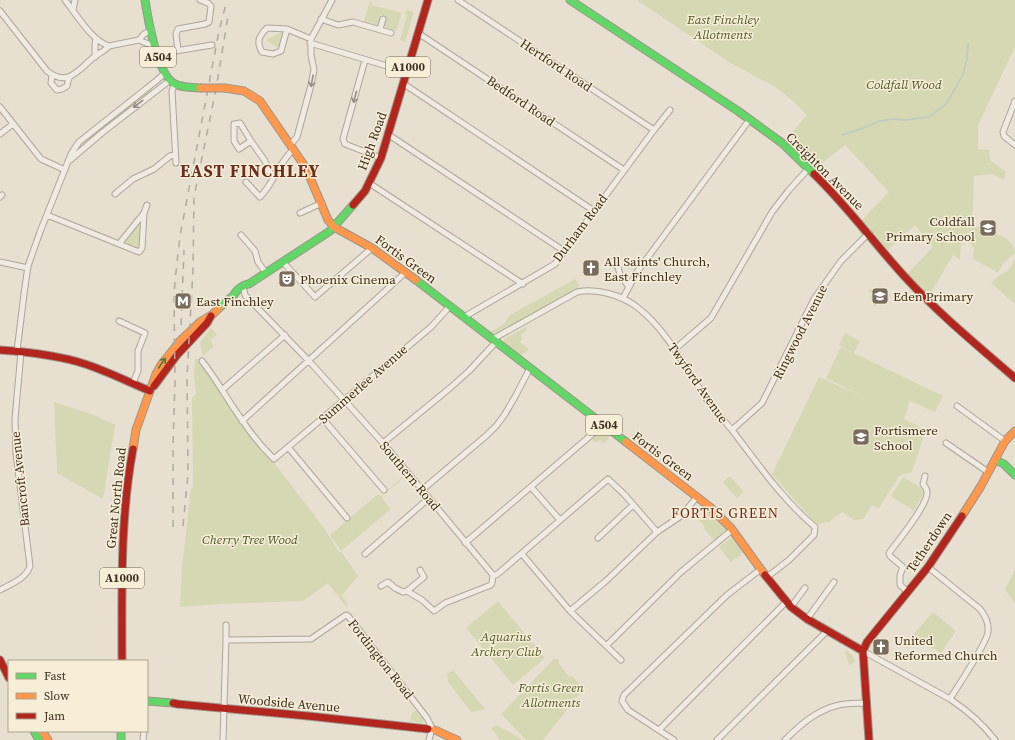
<svg xmlns="http://www.w3.org/2000/svg" width="1015" height="740" viewBox="0 0 1015 740" font-family="'Source Serif 4',serif">
<style>
.green{fill:#d6d7b3}
.lines{fill:none;stroke-linecap:round;stroke-linejoin:round}
.stream{stroke:#bcccc2;stroke-width:1.5}
.street-casing{stroke:#ada599;stroke-width:7}
.fast-casing{stroke:#9c958a;stroke-width:9}
.slow-casing{stroke:#9c958a;stroke-width:9}
.jam-casing{stroke:#9c958a;stroke-width:9}
.street{stroke:#efebe3;stroke-width:5}
.fast{stroke:#63d668;stroke-width:7}
.slow{stroke:#ff974d;stroke-width:7}
.jam{stroke:#b3261e;stroke-width:7}
.rail{stroke:#afaaa2;stroke-width:1.5;stroke-dasharray:7 7;stroke-linecap:butt}
.slow-bridge-casing{stroke:#9c958a;stroke-width:9;stroke-linecap:butt}
.jam-bridge-casing{stroke:#9c958a;stroke-width:9;stroke-linecap:butt}
.slow-bridge{stroke:#ff974d;stroke-width:7}
.jam-bridge{stroke:#b3261e;stroke-width:7}
.oneway{stroke:#968c82}
.oneway2{stroke:#4e7a40}
.labels{text-anchor:middle;dominant-baseline:central;stroke-width:3;stroke-linejoin:round;paint-order:stroke}
.shield{fill:#f7eed8;stroke:#756857;stroke-width:1}
.shield-label{font-size:12px;font-weight:bold;fill:#3d2e20}
.park-label{font-size:13px;font-style:italic;fill:#4d5a26;stroke:#f7eed8}
.street-label{font-size:13px;fill:#3d2e20;stroke:#f7eed8}
.poi-label{font-size:13px;fill:#3d2e20;stroke:#f7eed8;text-anchor:start}
.neighbourhood-label{font-size:14px;letter-spacing:1px;fill:#6b2e1e;stroke:#f7eed8}
.district-label{font-size:17px;font-weight:bold;letter-spacing:1px;fill:#6b2e1e;stroke:#f7eed8}
</style>
<rect width="100%" height="100%" fill="#e7e0d1"/>
<path class="green" d="M637,0h378v47l-37,78v24l11,1 1,10 16,12 -2,8 -11,-6 -19,2 -1,35 -4,13c13,5 46,11 46,29l-11,10 -6,10 -25,-14 1,-11 -6,-7h-7l-1,19 -7,-5 -24,41 -22,-22 26,-27 -18,-22 -27,25 -26,-30 27,-28 -44,-47 -29,23 -25,-23 4,-5 -5,-5 17,-20 -14,-14 -16,-13 -48,-26z
M370,1l2,1v3l30,8 -6,18 -11,-4 -2,-3 1,-8 -3,-1 -2,8 -3,2 -12,-4z
M406,10l8,2 -9,30 -5,-2 7,-25 -2,-1z
M284,31l-4,18 -14,-9z
M150,88h2v2l-72,58 -3,1 3,-5z
M142,220l-2,27 -3,2 -13,-5 -1,-1 16,-22z
M1015,259v45l-24,-21 10,-9 7,-3z
M575,279l4,7 -2,6 -84,47 -6,-5 17,-10 6,-9z
M869,289h5l4,3 6,-2 6,5 -2,6 -5,-2 -4,1 -4,7 -5,-10 2,-1 -3,-5z
M526,327l1,3 -6,5 1,4 -2,3 9,7 -9,7 -16,-13v-4z
M211,328l6,6 -7,7 4,5 -11,10 -3,-13z
M845,333l15,8 -6,12 -15,-8z
M841,347l102,49 -8,16 -25,-11 -6,18 22,11 -14,42 -13,4 -20,32 -7,-3 -9,14 -9,1 -12,-8 -13,10 -12,2 -27,-29 -18,-21 47,-97 45,20 -38,-19z
M195,359h4l69,96 56,73 15,24 2,-1 -11,-16 48,-41 3,2 24,-21 1,1 -25,21 10,12 -50,42 17,25 -16,19 6,10 -1,3 -19,-25 -25,18 -82,3 -41,3 2,-40 9,-78 2,-2 -1,-89 4,-4 -2,-16z
M54,402l40,13 21,10 -12,74 -46,-26z
M604,429l7,6 -7,9 -4,-4 -3,2h-3l-2,-3z
M730,476l14,16 -7,6 -14,-16z
M903,477l17,10 4,5 -10,19 -23,-15z
M706,511l9,7 11,12 -12,10 -11,-12 2,-2 -6,-5z
M732,537l15,13 -16,12 -12,-15z
M1015,570v34l-10,-15z
M498,601l47,57 -32,27 -47,-57z
M933,612l23,19 -15,22 -29,-17z
M847,650l5,5 3,7 -6,3 -3,-8 1,-1 -3,-3z
M554,659h4l2,6 9,12 3,-1 7,7 3,8 -39,49h-17l-25,-26z
M454,671l31,38 -14,3 -23,-30 -1,-9z
M415,710l9,10 -1,3 -13,-2 2,-8z
M496,725l24,13 1,2h-21l-9,-12z"/>
<g class="lines">
<path class="stream" d="M842,135l27,-9 10,-5 16,-2 10,1 24,-3 17,-13 9,-15 8,-15 4,-15 1,-15"/>
<g class="street-casing">
<path id="street" d="M65,0c11,14 27,41 44,46l30,-6 5,-6 8,-4
M458,0l196,130
M73,10l2,-10
M0,11l47,60c21,17 32,-2 47,-14 5,-4 11,-6 15,-11
M321,19l17,6 15,-3 38,11
M287,29l-20,-1c-8,8 -11,14 -5,24l11,2 8,-3 6,-22 24,10
M380,29l3,-10
M418,33l206,137
M139,40l12,5 4,-1
M310,43l97,29
M178,50l-2,-16 2,-5 27,-5 4,-2 2,-16 -3,-3 -8,-3
M157,54l55,-9
M95,57v-13l1,-5
M365,60l-22,79 2,5 36,14
M52,75l-1,8 6,7 5,-1 5,-3 2,-9
M404,84l190,127
M174,85l-2,6 4,72
M1015,101l-12,31 1,4 11,9
M0,107l41,52 24,11
M240,123l11,18 -12,8 -5,-8v-17z
M0,134l13,-10
M389,135l175,116
M251,141l14,20 3,9 6,7
M291,144l6,-7 14,-52 3,-15 -3,-15v-16l21,-39
M70,160l33,-28 66,-51
M246,182l14,15c14,-14 20,-37 34,-48
M369,183l154,101
M115,194l18,-15 21,-10 16,-13 5,-1
M0,197l2,-2
M300,213l22,-10
M47,215l92,37 3,-4 2,-35
M241,235l14,16 3,11 8,11
M119,244l25,-31 3,-8
M0,262l28,6
M283,262l32,35 57,-49
M611,262l7,5 2,8 9,12
M244,290l1,5 64,66 74,82 110,132
M623,298l14,-26 113,-153
M464,317l91,-53 99,-134 16,-20
M119,321l26,12 -7,18v20l-5,12
M493,339l84,-47c20,-4 44,3 60,15 29,22 46,57 66,87 8,13 19,24 29,36 26,34 50,69 83,97l-1,8 -25,25 -22,17
M675,349l36,-31 61,-106 17,-22 20,-22
M17,351l7,-57 4,-28 12,-34 31,-78 8,-12 77,-61 8,-7
M202,361c15,19 26,40 40,59 9,14 20,27 32,39l157,-132 19,-21
M222,390l63,-55
M957,406l48,35
M323,419l61,71
M242,421l164,-149
M732,430l30,-27 52,-104 27,-38 28,-28
M383,443l67,-55 19,-17 27,-29
M946,443l42,29
M288,447l59,71
M531,487l29,33
M422,490l65,-55 10,-10 8,-11 11,-19 14,-27
M598,538l35,-33
M465,543l138,-118
M365,554l64,-56
M522,554l48,57 51,49
M928,567l52,42c5,7 9,13 8,23 -1,11 -30,54 -38,67
M493,575h3l4,-3 108,-93 16,15 33,38
M381,586l7,-4 7,6 8,4 4,-1 17,-14 -4,-7
M0,590c11,-6 26,-11 30,-24l-14,-113 -1,-34 6,-67
M407,591l15,9 12,11 11,-8 46,-18 1,-2 1,-8
M908,592l-8,-7v-10l3,-8 -13,-11 -1,-3c9,-12 39,-48 38,-61 0,-4 -2,-5 -4,-8l2,-8
M791,607l14,-19
M570,611l37,-31 50,-48 24,-16 16,-19
M807,619l27,-37
M226,640v-15
M607,645l74,-73 51,-42
M863,651l87,48c18,12 32,24 45,41
M659,730l127,-128
M143,740l1,-9
M223,740l3,-100 85,-1 35,-24 2,1 79,102 4,8
M429,740l2,-8
M674,740l-46,-30 -6,-9 2,-6 103,-100 34,-26
M717,740l110,-109
M785,740c16,-16 32,-30 54,-35 9,-2 19,-2 28,-2"/>
</g>
<g class="fast-casing">
<path id="fast" d="M145,0c3,19 12,75 30,84 7,4 17,3 25,4
M570,0l168,111 44,32 32,31
M416,280l210,162
M219,308l15,-13c2,-5 10,-11 15,-11l81,-53 23,-26
M995,460l9,4 11,11
M147,701l26,2
M34,731l5,9
M121,731v9"/>
</g>
<g class="slow-casing">
<path id="slow" d="M225,88l19,3 16,10 46,67 22,52 6,7 38,21 44,32
M626,442l84,65 21,21 34,47
M133,449l3,-19 20,-56 5,-9 19,-24 20,-19 13,-8 6,-6
M962,516l19,-30 24,-45 10,-10
M435,730l22,10
M42,731l6,9"/>
</g>
<g class="jam-casing">
<path id="jam" d="M814,174c33,32 60,69 91,103 34,37 72,68 110,101
M353,205l12,-14 16,-33 47,-158
M0,350c28,2 58,5 85,14 22,7 43,18 65,27
M154,386l23,-31 30,-32 4,-7
M765,575l26,32 16,12 56,32 6,89
M863,651l4,-9 61,-75 34,-51
M0,660l9,18
M122,661c0,-71 -2,-142 11,-212
M177,704l131,12 120,13"/>
</g>
<use href="#street" class="street"/>
<use href="#fast" class="fast"/>
<use href="#slow" class="slow"/>
<use href="#jam" class="jam"/>
<path class="rail" d="M181,325l3,-75
M183,526l5,-52 -1,-97 6,-107 1,-73 22,-108 12,-73
M173,527v-81l2,-63 -1,-89 2,-22 4,-36 39,-205 8,-31"/>
<g class="slow-bridge-casing">
<path id="slow-bridge" d="M200,88h25"/>
</g>
<g class="jam-bridge-casing">
<path id="jam-bridge" d="M173,703l4,1"/>
</g>
<use href="#slow-bridge" class="slow-bridge"/>
<use href="#jam-bridge" class="jam-bridge"/>
</g>
<defs><path id="oneway-shaft" d="M-6 0H5M1.5-3L5.5 0L1.5 3" fill="none" stroke-width="1.6" stroke-linecap="round" stroke-linejoin="round"/></defs>
<g class="oneway">
<use href="#oneway-shaft" transform="translate(312 81) rotate(101)"/>
<use href="#oneway-shaft" transform="translate(355 97) rotate(105)"/>
<use href="#oneway-shaft" transform="translate(138 104) rotate(143)"/>
</g>
<use class="oneway2" href="#oneway-shaft" transform="translate(162 363) rotate(-56)"/>
<defs>
<g id="school-square" transform="scale(0.9)"><rect x="-9" y="-9" width="18" height="18" rx="4" fill="#786c5e" stroke="#f7eed8"/><path d="M0-5L7-2L0 1L-7-2ZM-4 1L0 2.5L4 1V4Q0 6-4 4Z" fill="#fff"/></g>
<g id="church-square" transform="scale(0.9)"><rect x="-9" y="-9" width="18" height="18" rx="4" fill="#786c5e" stroke="#f7eed8"/><path d="M-1.2-6h2.4v3.5h3.3v2.4h-3.3V6h-2.4V-.1h-3.3v-2.4h3.3Z" fill="#fff"/></g>
<g id="theatre-square" transform="scale(0.9)"><rect x="-9" y="-9" width="18" height="18" rx="4" fill="#786c5e" stroke="#f7eed8"/><path d="M-5-5.5Q0-4 5-5.5V0Q5 5 0 6Q-5 5-5 0ZM-3.3-2.5H-1v1.5H-3.3ZM1-2.5H3.3v1.5H1ZM-2.8 1Q0 5.5 2.8 1Z" fill="#fff"/></g>
<g id="metro-square" transform="scale(0.9)"><rect x="-9" y="-9" width="18" height="18" rx="4" fill="#786c5e" stroke="#f7eed8"/><path d="M-5.5 5V-5H-3L0 0L3-5H5.5V5H3V-.5L0 4L-3-.5V5Z" fill="#fff"/></g>
</defs>
<g fill-rule="evenodd">
<use href="#school-square" x="988" y="228"/>
<use href="#church-square" x="591" y="268"/>
<use href="#theatre-square" x="287" y="279"/>
<use href="#school-square" x="880" y="296"/>
<use href="#metro-square" x="183" y="301"/>
<use href="#school-square" x="861" y="437"/>
<use href="#church-square" x="881" y="647"/>
</g>
<g class="labels">
<g class="shield">
<rect x="140" y="47" width="36" height="20" rx="3"/>
<rect x="386" y="57" width="44" height="20" rx="3"/>
<rect x="586" y="415" width="36" height="20" rx="3"/>
<rect x="100" y="568" width="44" height="20" rx="3"/>
</g>
<g class="shield-label">
<text x="158" y="57">A504</text>
<text x="408" y="67">A1000</text>
<text x="604" y="425">A504</text>
<text x="122" y="578">A1000</text>
</g>
<g class="park-label">
<text x="723" y="19">East Finchley<tspan x="723" dy="15">Allotments</tspan></text>
<text x="904" y="84">Coldfall Wood</text>
<text x="250" y="539">Cherry Tree Wood</text>
<text x="506" y="636">Aquarius<tspan x="506" dy="15">Archery Club</tspan></text>
<text x="551" y="687">Fortis Green<tspan x="551" dy="15">Allotments</tspan></text>
</g>
<g class="street-label">
<text transform="translate(556 65) rotate(34)">Hertford Road</text>
<text transform="translate(521 101) rotate(34)">Bedford Road</text>
<text transform="translate(372 141) rotate(-70)">High Road</text>
<text transform="translate(825 171) rotate(45)">Creighton Avenue</text>
<text transform="translate(580 228) rotate(-53)">Durham Road</text>
<text transform="translate(406 259) rotate(36)">Fortis Green</text>
<text transform="translate(800 332) rotate(-63)">Ringwood Avenue</text>
<text transform="translate(698 383) rotate(55)">Twyford Avenue</text>
<text transform="translate(363 384) rotate(-41)">Summerlee Avenue</text>
<text transform="translate(663 456) rotate(37)">Fortis Green</text>
<text transform="translate(410 476) rotate(50)">Southern Road</text>
<text transform="translate(20 479) rotate(-96)">Bancroft Avenue</text>
<text transform="translate(116 498) rotate(-84)">Great North Road</text>
<text transform="translate(929 542) rotate(-56)">Tetherdown</text>
<text transform="translate(381 659) rotate(52)">Fordington Road</text>
<text transform="translate(289 703) rotate(5)">Woodside Avenue</text>
</g>
<g class="poi-label">
<text x="975" y="221" text-anchor="end">Coldfall<tspan x="975" dy="15">Primary School</tspan></text>
<text x="604" y="261">All Saints' Church,<tspan x="604" dy="15">East Finchley</tspan></text>
<text x="300" y="279">Phoenix Cinema</text>
<text x="893" y="296">Eden Primary</text>
<text x="196" y="301">East Finchley</text>
<text x="874" y="430">Fortismere<tspan x="874" dy="15">School</tspan></text>
<text x="894" y="640">United<tspan x="894" dy="15">Reformed Church</tspan></text>
</g>
<g class="neighbourhood-label">
<text x="725" y="513">FORTIS GREEN</text>
</g>
<g class="district-label">
<text x="250" y="171">EAST FINCHLEY</text>
</g>
</g>
<rect x="8" y="660" width="140" height="72" fill="#f7eed8" stroke="#ada18e"/>
<rect x="16" y="673" width="20" height="6" fill="#63d668" stroke="#ada18e"/>
<text x="44" y="680" font-size="12" fill="#3d2e20">Fast</text>
<rect x="16" y="693" width="20" height="6" fill="#ff974d" stroke="#ada18e"/>
<text x="44" y="700" font-size="12" fill="#3d2e20">Slow</text>
<rect x="16" y="713" width="20" height="6" fill="#b3261e" stroke="#ada18e"/>
<text x="44" y="720" font-size="12" fill="#3d2e20">Jam</text>
</svg>
